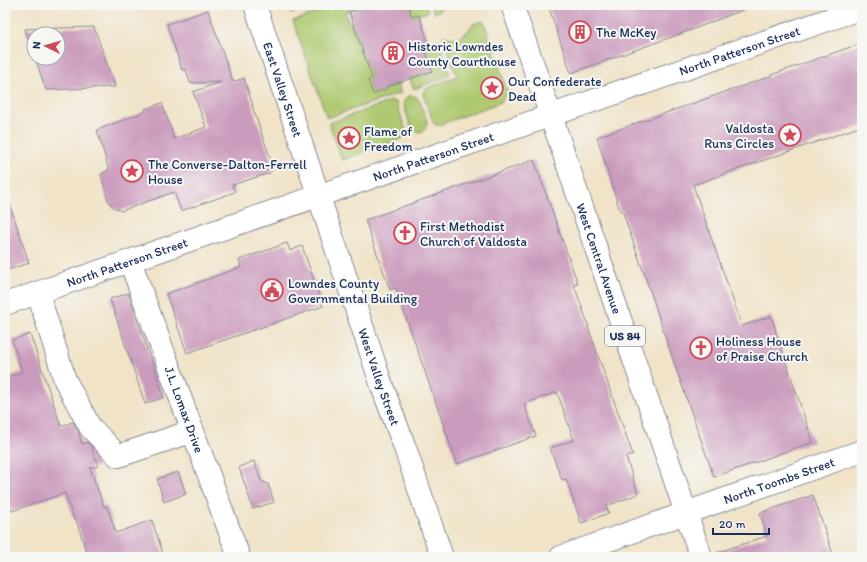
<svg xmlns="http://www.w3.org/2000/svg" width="867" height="562" viewBox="0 0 867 562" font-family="Itim,sans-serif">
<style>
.green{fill:#afc96f;stroke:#657c66}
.building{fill:#cb9bbd}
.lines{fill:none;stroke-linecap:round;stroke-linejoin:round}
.minor-casing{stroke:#868993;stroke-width:24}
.major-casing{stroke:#868993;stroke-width:24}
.highway-casing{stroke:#868993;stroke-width:24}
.minor{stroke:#fff;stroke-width:22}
.major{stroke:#fff;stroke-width:22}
.highway{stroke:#fff;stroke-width:22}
.labels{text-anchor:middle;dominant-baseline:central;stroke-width:4;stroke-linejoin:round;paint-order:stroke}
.shield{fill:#f6f6f2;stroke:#5d6b8a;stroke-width:1}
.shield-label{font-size:12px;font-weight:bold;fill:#1b2f5e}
.poi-label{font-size:13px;fill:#1b2f5e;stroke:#f6f6f2;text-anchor:start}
.street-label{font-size:13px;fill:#1b2f5e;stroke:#f6f6f2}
</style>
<rect width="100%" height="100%" fill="#f6f6f2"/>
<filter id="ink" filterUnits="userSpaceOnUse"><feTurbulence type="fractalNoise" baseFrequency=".025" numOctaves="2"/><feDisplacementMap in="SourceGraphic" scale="8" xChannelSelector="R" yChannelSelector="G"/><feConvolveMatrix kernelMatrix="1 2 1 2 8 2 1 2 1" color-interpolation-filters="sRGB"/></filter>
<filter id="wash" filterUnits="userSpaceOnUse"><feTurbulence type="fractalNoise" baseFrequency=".012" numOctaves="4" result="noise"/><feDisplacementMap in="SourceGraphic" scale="16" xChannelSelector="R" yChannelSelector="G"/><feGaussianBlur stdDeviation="0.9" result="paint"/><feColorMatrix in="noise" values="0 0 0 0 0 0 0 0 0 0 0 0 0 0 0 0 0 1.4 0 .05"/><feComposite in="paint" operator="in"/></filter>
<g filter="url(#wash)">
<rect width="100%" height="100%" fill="#f0e3c8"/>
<path class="green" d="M288,5h20v2l-17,6z
M338,5h30l-10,4 -2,-1 -11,4 4,12 4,-1 19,55 -4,2 5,13 14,-4 -1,-2 11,-4 4,10 -74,25 -34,-97z
M408,5h18l2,7 -16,5z
M431,5h12l-4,6 -5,2z
M484,21l23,69v3l-6,9 -62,23h-2l-3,-1 -11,-30 2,-5 32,-13 -14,-40 9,2 8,-1 7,-5 6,-8z
M439,40l10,33 -1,3 -34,13 -4,-10 11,-4 1,2 11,-4 -4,-14 -7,-13z
M409,96h6l4,4 8,21v3l-2,5 -4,3 -6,-1 -4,-3 -8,-25 3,-5z
M391,101l5,1 12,34 -66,24 -13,-37z"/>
<g id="blocks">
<path class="building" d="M370,5h38l4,12 7,-2 10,29 -5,1 8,26 -46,16 1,2 -14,5 -5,-14 4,-2 -23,-66z
M548,5h205v1l-62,24 -120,43z
M208,10l25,72 11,-4 9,28h-1l20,57 1,6 -3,4 -38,12 3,7 -54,19 -7,-19 -53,19 -8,-4 -5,-6 -7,-27 8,-4 -12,-40 49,-19 -1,-2 17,-6 12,36 32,-12 -13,-35 28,-10 -31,1 -4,-14 -4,1 -15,-46z
M94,27l21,60 -69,3 -11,-32h23v-24h-24v20l-9,-25z
M862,43v83l-169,59 49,141 29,-10 5,14h-1l38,112 -99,35 -44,-126 -17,-52 -31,-89 -2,1 -23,-74 174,-61v-1z
M534,160l44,124 -4,1 15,42h-1l45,128 -7,2 12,37 -32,12 3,7 -28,10 -15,-44 -4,1 -12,-32 24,-8 -17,-48 -33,12 12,32 -79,28 -61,-176 -6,2 -25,-70z
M5,199h3l21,64 -24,8z
M287,243l3,8 12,-5 21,60 -136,47 -21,-59 75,-27 -2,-7z
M128,293l36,104 -19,7 -35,-105z
M30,334l31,92 12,-4 5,8 4,14 5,-2 4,4 7,20 -8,2 14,39 3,-1 9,27 36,-13 12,37h-76l-12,-38 -2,1 -9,-27 -53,18 -7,-20v-113l17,-6 -10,-32z
M254,461l7,20 7,3 6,18 -21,7 -14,-42z
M178,472l8,22 -22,8 -7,-23z
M813,495l21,62h-121v-3l54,-18 -7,-23z"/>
</g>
</g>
<g filter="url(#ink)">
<use href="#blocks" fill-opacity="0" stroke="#868993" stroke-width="1"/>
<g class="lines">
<g class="minor-casing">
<g id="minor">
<path id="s1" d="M255,5l128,384 21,56 38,112"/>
<path id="s2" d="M130,261l109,296"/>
<path d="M38,293l27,87 25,47 28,29 75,-25"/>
<path id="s3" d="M561,557l301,-106"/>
</g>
</g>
<g class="major-casing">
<g id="major">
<path id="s4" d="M5,304l857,-296"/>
</g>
</g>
<g class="highway-casing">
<g id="highway">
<path id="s5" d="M512,5l39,111 150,441"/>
</g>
</g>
<use href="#minor" class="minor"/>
<use href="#major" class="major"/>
<use href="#highway" class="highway"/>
</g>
</g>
<defs>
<g id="building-ring" transform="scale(1.15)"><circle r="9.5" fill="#f6f6f2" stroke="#d1495b" stroke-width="1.5"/><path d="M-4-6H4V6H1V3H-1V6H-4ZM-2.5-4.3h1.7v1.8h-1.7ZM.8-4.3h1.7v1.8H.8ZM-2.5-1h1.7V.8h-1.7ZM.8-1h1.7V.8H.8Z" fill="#d1495b"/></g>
<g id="sight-ring" transform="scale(1.15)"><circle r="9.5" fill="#f6f6f2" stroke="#d1495b" stroke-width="1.5"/><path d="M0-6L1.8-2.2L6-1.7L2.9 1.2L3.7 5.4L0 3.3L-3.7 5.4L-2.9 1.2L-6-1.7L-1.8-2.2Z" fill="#d1495b"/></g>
<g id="church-ring" transform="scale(1.15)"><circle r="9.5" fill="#f6f6f2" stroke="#d1495b" stroke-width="1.5"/><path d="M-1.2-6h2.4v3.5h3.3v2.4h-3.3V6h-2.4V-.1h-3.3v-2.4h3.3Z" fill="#d1495b"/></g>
<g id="civic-ring" transform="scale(1.15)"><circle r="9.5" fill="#f6f6f2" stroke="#d1495b" stroke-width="1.5"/><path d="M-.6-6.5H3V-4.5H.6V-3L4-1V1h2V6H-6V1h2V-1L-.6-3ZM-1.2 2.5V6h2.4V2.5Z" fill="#d1495b"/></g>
</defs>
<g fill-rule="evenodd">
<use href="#building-ring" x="580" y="32"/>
<use href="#building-ring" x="393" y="53"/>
<use href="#sight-ring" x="492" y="88"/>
<use href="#sight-ring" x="790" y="135"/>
<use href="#sight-ring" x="349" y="138"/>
<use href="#sight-ring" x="132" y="171"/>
<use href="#church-ring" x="405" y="233"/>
<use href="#civic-ring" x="272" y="290"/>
<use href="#church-ring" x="701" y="348"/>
</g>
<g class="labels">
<rect class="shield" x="605" y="326" width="40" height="20" rx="3"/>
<g class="shield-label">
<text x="625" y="336">US 84</text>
</g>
<g class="poi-label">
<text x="596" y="32">The McKey</text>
<text x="408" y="46">Historic Lowndes<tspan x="408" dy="15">County Courthouse</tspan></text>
<text x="508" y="81">Our Confederate<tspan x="508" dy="15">Dead</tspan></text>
<text x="774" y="128" text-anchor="end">Valdosta<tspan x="774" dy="15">Runs Circles</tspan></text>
<text x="364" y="131">Flame of<tspan x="364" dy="15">Freedom</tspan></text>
<text x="148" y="164">The Converse-Dalton-Ferrell<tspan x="148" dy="15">House</tspan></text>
<text x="420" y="226">First Methodist<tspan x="420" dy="15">Church of Valdosta</tspan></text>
<text x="288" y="283">Lowndes County<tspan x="288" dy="15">Governmental Building</tspan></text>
<text x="716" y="341">Holiness House<tspan x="716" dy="15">of Praise Church</tspan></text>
</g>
<g class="street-label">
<text stroke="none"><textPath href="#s4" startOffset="777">North Patterson Street</textPath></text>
<text stroke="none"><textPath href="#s1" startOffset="89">East Valley Street</textPath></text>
<text stroke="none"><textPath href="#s4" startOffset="453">North Patterson Street</textPath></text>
<text stroke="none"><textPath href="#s5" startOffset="268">West Central Avenue</textPath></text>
<text stroke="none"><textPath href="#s4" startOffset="129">North Patterson Street</textPath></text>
<text stroke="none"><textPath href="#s1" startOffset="392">West Valley Street</textPath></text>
<text stroke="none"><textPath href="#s2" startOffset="158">J.L. Lomax Drive</textPath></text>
<text stroke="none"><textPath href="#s3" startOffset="231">North Toombs Street</textPath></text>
</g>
</g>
<rect width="867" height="562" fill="none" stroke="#f6f6f2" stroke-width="20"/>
<g transform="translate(46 46) rotate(275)"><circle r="19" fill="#f6f6f2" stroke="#9ea6b7"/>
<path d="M0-3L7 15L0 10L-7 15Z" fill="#d1495b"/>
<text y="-6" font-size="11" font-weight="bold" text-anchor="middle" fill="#1b2f5e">N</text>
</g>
<path d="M713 528v6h56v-6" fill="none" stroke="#1b2f5e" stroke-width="2"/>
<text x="719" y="528" font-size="12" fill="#1b2f5e" stroke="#f6f6f2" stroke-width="3" paint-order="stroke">20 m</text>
</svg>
